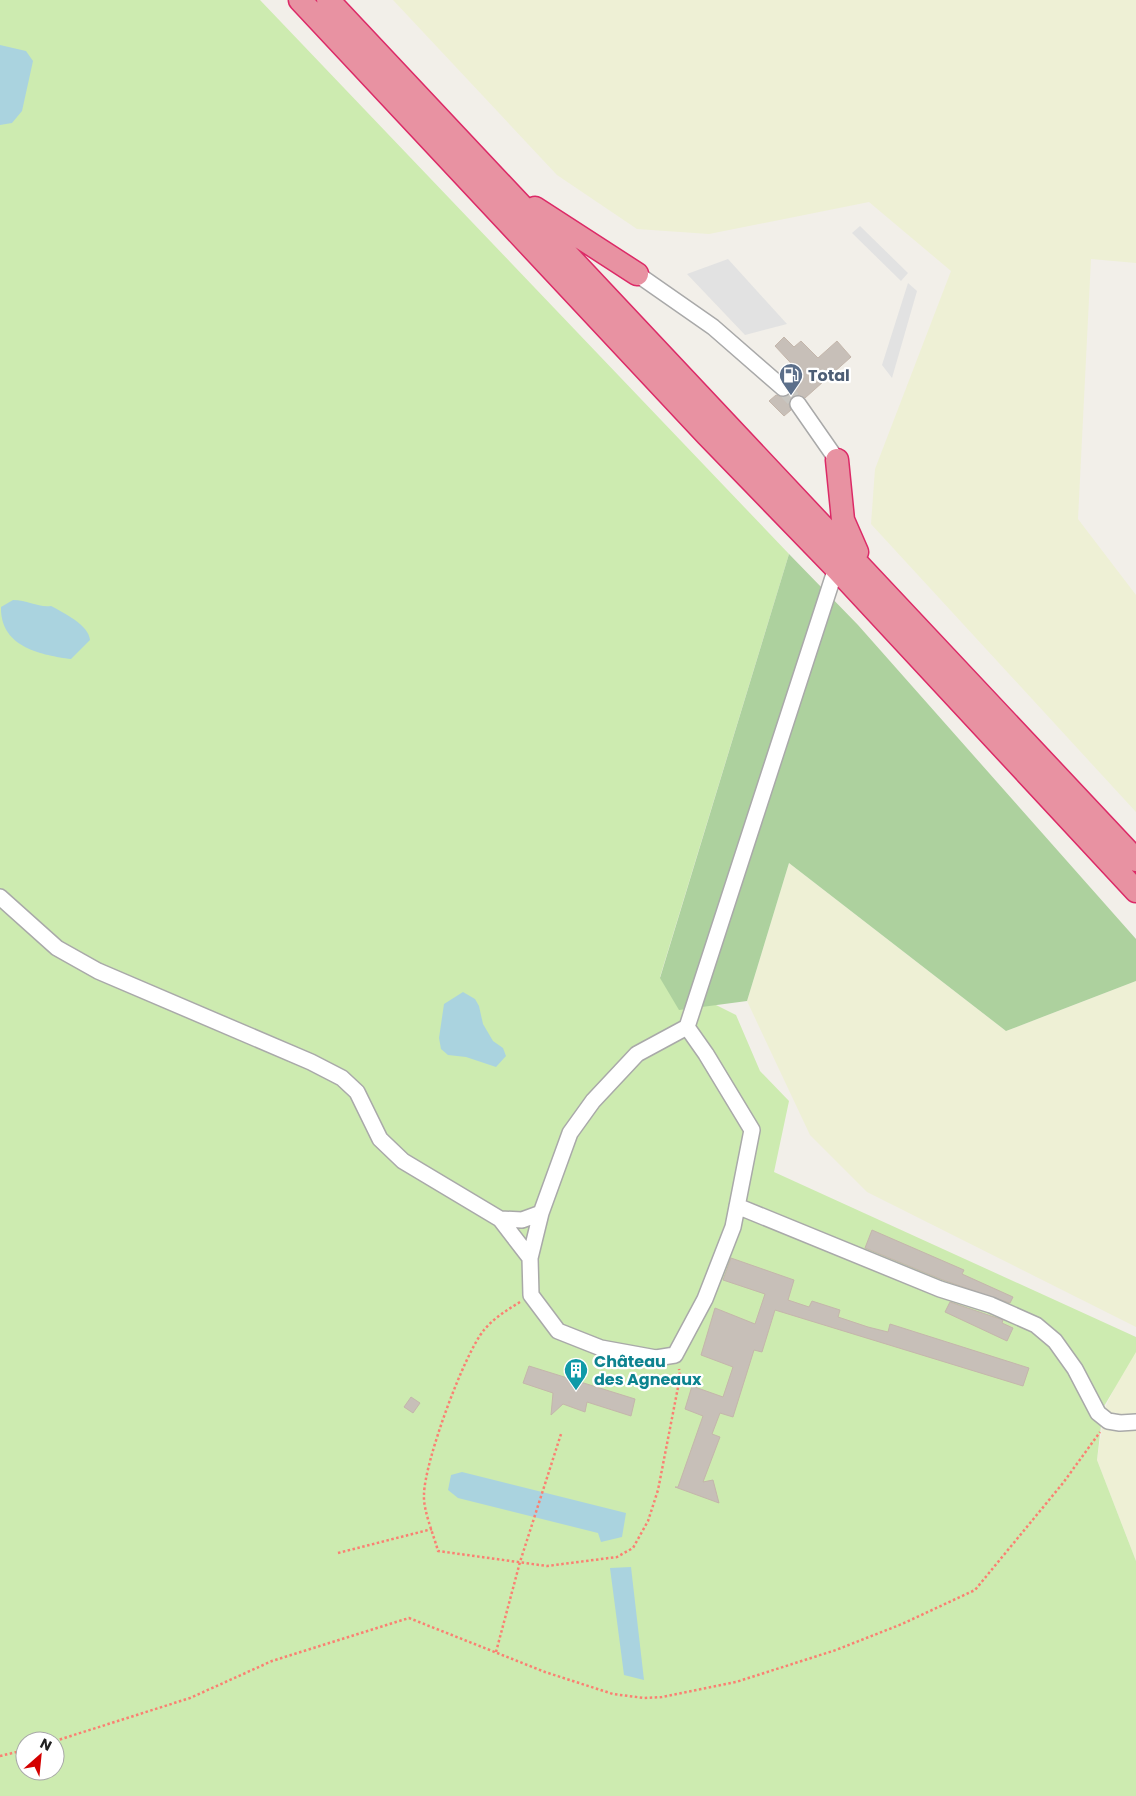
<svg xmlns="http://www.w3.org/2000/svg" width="1136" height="1796" viewBox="0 0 1136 1796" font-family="Poppins,sans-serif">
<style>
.farmland{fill:#eef0d5}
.grass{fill:#cdebb0;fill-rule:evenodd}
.forest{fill:#add19e}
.parking{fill:#e2e2e2}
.water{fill:#aad3df}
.building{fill:#c7bfb8;stroke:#c4b6ab}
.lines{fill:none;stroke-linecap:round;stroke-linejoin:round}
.minor-tunnel{stroke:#c8c6c1;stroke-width:15;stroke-dasharray:15 8;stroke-linecap:butt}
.minor-casing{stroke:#a9a9a9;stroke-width:18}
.highway-casing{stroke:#dc2a67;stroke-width:25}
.path{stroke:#fa8072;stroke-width:2.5;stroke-dasharray:2.5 2.5;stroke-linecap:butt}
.minor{stroke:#fff;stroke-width:15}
.highway{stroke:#e892a2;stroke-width:22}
.labels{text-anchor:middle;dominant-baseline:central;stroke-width:4.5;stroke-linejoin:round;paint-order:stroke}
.service-label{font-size:16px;font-weight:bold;fill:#4e5e75;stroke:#fff;text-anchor:start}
.culture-label{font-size:16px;font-weight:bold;fill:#0d838f;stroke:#fff;text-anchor:start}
</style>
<rect width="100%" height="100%" fill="#f2efe9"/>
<path class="farmland" d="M393,0h743v263l-45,-4 -13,260 58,76v217l-265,-288 4,-55 76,-198 -82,-69 -160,32 -72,-5 -80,-54z
M789,863l217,168 130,-50v346l-269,-135 -57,-57 -63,-134z
M1136,1342v219l-39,-101 8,-52z"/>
<path class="grass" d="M0,0h260l529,554 -129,423 76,38 24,56 29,30 -15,71 362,165v15l-33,56 -6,52 39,101v235h-1136zM25,1741h30v30h-30z"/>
<path class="forest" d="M789,554l69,71 278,314v42l-130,50 -217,-168 -42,138 -68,9 -19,-32z"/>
<path class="parking" d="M860,226l48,47 -7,8 -49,-48z
M728,259l59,65 -42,11 -58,-61z
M908,283l9,8 -25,87 -10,-13z"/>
<path class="water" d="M0,45l26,6 7,10 -11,50 -10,12 -12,2z
M13,600c15,0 26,8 38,6 13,7 38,19 39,34l-19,19c-28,-4 -71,-11 -70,-52z
M463,992l12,7 4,7 4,18 10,17 10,7 3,8 -10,11 -30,-10 -18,-2 -7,-6 -2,-11 5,-34z
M462,1472l164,41 -4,24 -21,5 -3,-9 -140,-35 -10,-8 3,-15z
M631,1567l13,113 -20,-5 -14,-107z"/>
<path class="building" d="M784,337l10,10 7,-6 17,17 19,-17 14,16 -46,41 -7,-3 -6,2 -3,7 2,6 -7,6 -15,-15 7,-6 6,2 8,-3 2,-5 -2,-7 10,-9 -25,-27z
M872,1230l92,40 -2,4 51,23 -3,6 -67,-23 -78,-32z
M731,1258l63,22 -6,20 21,7 3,-6 28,9 -2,7 30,10 20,5 2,-8 139,44 -6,18 -248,-76 -13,42 -8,-2 -21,67 -13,-4 -8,21 8,3 -17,45 10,-2 6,23 -44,-16h3l25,-71 -18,-7 7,-23 31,11 10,-30 -32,-12 14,-47 40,16 10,-30 -42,-14z
M950,1302l53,18 -1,3 11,5 -6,13 -62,-29z
M529,1366l106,33 -4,17 -44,-14 -2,10 -22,-8 -12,11 2,-22 -30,-10z
M411,1397l9,6 -7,10 -9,-6z"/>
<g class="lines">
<path class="minor-tunnel" d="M783,388l15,16"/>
<g class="minor-casing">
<path id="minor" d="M637,274l76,53 70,61
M798,404l39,56
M0,897l57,51 41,23 213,91 31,16 15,14 23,47 23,22 97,58 22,1 19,-7
M687,1027l19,27 46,76 -19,97 -28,72 -30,56 -19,3 -55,-10 -43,-17 -27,-36 -1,-37 11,-45 29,-80 23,-32 44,-47 50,-27 149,-459
M737,1206l203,83 51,16 45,20 19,16 20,28 23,44 10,8 12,2 16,-1
M500,1219l30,39"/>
</g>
<g class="highway-casing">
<path id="highway" d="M300,0l407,435 129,133 300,323
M328,0l808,860
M535,208l102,66
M837,460l6,60 14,32"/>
</g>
<path class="path" d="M520,1302c-13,8 -26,16 -36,28 -20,24 -60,133 -60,165 -1,15 10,41 14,56l109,15 70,-9 16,-9 15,-27 10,-31 22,-113 -1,-8
M338,1553l94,-24
M496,1652l24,-90 41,-128
M55,1741l135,-43 82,-37 137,-43 136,54 68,22 31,4 18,-1 74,-15 100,-32 66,-26 73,-34 88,-107 37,-51
M0,1756l25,-6"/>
<use href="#minor" class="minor"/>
<use href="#highway" class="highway"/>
</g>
<defs>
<g id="fuel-pin" transform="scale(1.25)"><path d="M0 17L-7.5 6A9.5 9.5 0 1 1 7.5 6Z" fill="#5c6f8a" stroke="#fff"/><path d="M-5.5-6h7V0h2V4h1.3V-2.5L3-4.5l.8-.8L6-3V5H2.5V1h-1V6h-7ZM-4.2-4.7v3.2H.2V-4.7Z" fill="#fff"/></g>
<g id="building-pin" transform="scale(1.25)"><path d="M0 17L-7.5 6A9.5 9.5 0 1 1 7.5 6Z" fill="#0f9aa8" stroke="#fff"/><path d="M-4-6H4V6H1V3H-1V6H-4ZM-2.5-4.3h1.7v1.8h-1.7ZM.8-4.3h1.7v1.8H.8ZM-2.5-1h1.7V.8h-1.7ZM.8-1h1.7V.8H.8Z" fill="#fff"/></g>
</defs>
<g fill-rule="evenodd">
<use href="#fuel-pin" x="791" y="375"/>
<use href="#building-pin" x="576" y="1370"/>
</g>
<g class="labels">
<g class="service-label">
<text x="808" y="375">Total</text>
</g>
<g class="culture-label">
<text x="594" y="1361">Château<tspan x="594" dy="18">des Agneaux</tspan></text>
</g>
</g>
<g transform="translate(40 1756) rotate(27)"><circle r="24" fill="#ffffff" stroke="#a7a7a7"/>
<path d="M0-4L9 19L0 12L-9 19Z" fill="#d40000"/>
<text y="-8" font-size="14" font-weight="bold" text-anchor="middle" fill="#222222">N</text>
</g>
</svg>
